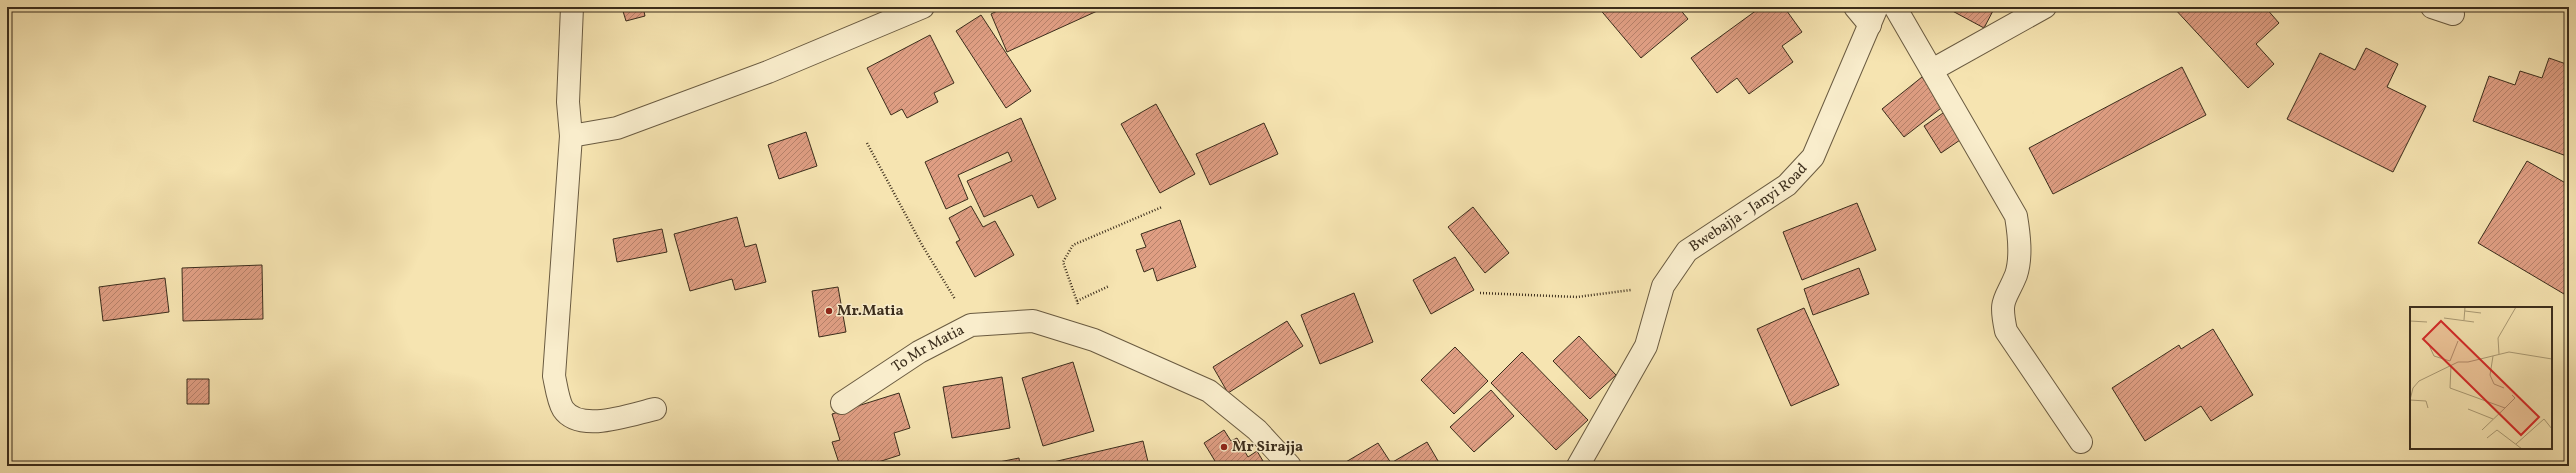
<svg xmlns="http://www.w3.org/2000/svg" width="2576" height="473" viewBox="0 0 2576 473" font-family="Vollkorn,serif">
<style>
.building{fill:url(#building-hatch);stroke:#3b2d1c}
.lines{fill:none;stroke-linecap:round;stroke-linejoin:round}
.street-casing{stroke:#6a5b41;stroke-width:24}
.path{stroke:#3b2d1c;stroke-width:2.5;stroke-dasharray:1 2;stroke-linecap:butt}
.street{stroke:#f9edcc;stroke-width:22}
.poi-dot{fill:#8f2418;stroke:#f9edcc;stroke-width:1.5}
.labels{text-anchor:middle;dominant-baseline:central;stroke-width:3;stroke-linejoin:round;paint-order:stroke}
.street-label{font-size:15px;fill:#3b2d1c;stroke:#f9edcc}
.poi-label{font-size:15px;font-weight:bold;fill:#3b2d1c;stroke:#f9edcc;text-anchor:start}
.inset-road{fill:none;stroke:#ab9b75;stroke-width:1}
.view{fill:#d62828;fill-opacity:0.15;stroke:#d62828;stroke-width:2}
.inset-edge{fill:none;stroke:#3b2d1c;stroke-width:2}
</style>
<defs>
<pattern id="building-hatch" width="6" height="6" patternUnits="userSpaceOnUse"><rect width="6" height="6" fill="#df9e83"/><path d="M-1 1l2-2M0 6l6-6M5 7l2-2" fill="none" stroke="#b6816a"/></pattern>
</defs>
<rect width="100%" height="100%" fill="#f6e4b1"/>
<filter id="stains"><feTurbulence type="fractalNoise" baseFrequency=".005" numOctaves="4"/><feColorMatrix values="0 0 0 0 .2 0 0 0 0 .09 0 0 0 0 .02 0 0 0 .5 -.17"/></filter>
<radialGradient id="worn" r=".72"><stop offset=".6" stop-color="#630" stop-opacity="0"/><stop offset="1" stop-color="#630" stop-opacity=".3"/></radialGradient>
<path class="building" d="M643,7l2,9 -19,5 -4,-13z
M1005,7h101l-99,45 -16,-38z
M1598,7h80l10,12 -47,39z
M1761,7h23l18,25 -20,14 11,16 -44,32 -12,-16 -20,15 -26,-35z
M1945,7h50l-11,21z
M2173,7h92l14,16 -23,21 18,20 -26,24z
M981,15l50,76 -25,17 -50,-77z
M930,35l24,48 -20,10 4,9 -31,16 -5,-9 -11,6 -24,-47z
M2366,48l32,16 -11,23 39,19 -33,66 -106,-53 33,-66 35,17z
M2549,58l20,7v92l-96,-36 16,-45 26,9 5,-14 22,7z
M2182,67l24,48 -153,79 -24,-46z
M1922,77l23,28 -41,32 -22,-28z
M1156,104l39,70 -35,19 -39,-69z
M1946,111l17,27 -22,15 -17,-27z
M1021,118l35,81 -18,9 -6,-13 -48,22 -17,-36 45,-20 -4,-9 -50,23 10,24 -22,10 -21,-47z
M1264,123l14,31 -68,31 -14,-31z
M806,132l11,34 -38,13 -11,-34z
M2527,161l42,24v100l-5,9 -86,-51z
M1857,203l19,47 -74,30 -19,-48z
M971,206l12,21 12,-6 19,34 -39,22 -19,-35 4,-2 -11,-22z
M1473,207l36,46 -24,20 -37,-46z
M737,217l8,30 11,-3 10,38 -31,8 -3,-11 -42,12 -16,-57z
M1180,220l16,47 -39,14 -4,-13 -9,4 -8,-22 10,-3 -5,-13z
M662,229l5,23 -50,10 -4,-23z
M1455,257l19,33 -43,24 -18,-34z
M262,265l1,54 -80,2 -1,-53z
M1859,268l10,26 -56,21 -9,-26z
M165,278l4,34 -66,9 -4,-34z
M838,287l8,45 -27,5 -7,-46z
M1354,293l19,49 -53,22 -19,-49z
M1804,308l35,77 -48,21 -34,-77z
M1287,321l16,25 -75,47 -15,-26z
M2213,329l40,66 -42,26 -10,-15 -56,35 -33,-53 67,-43 2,4z
M1579,336l37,39 -26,24 -37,-38z
M1455,347l33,34 -34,33 -33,-34z
M1522,352l66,68 -32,30 -65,-67z
M1073,362l21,69 -51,15 -21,-68z
M1002,377l8,51 -58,10 -9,-51z
M187,379h22v25h-22z
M1491,390l23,26 -40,36 -24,-25z
M899,393l11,35 -16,5 6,22 -34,11h-26l-8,-24 8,-2 -8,-26z
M1224,430l7,11 6,-3 11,19 9,-6 9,15h-48l-14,-23z
M1143,441l6,25h-99l-1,-3z
M1427,442l14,24h-102l39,-23 13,20z
M1019,458l1,8h-41z"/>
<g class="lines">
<g class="street-casing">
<g id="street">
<path d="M572,7l-4,95 3,34 46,-8 151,-56 155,-65"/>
<path d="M1855,7l15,18"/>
<path d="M1895,7l121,209c3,18 6,41 0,59 -11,27 -17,23 -10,56l75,111"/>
<path d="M2432,7l21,7"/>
<path d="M1932,70l113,-63"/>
<path d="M571,136l-17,240c2,9 4,25 9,33 17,25 69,5 92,0"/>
<path id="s1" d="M842,403l77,-51 52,-27 62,-4 61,19 115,51 48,39 33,36"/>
<path id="s2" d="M1578,466l68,-120 17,-60 24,-35 100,-66 26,-28 64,-150"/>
</g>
</g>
<path class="path" d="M867,143l55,102 33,54
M1480,293l97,4 54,-7
M1077,301l32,-15
M1078,304l-15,-42 10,-17 89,-38"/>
<use href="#street" class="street"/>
</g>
<g class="poi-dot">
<circle cx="829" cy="311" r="4"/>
<circle cx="1224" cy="447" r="4"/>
</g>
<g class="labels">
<g class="street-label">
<text stroke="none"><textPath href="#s2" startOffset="318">Bwebajja - Janyi Road</textPath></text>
<text stroke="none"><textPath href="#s1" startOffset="102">To Mr Matia</textPath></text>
</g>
<g class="poi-label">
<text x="837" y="311">Mr.Matia</text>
<text x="1232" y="447">Mr Sirajja</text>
</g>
</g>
<g transform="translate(2410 307)">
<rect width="142" height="142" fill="#f6e4b1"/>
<path class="inset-road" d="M55,4l16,2M34,11l30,4M54,13l1,-13M0,14l17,1M18,36l6,13 16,5M89,47l-1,-16 18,-31M83,49l-3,19 4,9 10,4M40,54l8,-20M41,58l-1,23 55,20 -23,22M0,93l3,-12 6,-7 39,-19h10l41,-10 43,7M0,93l16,1 2,7M95,101l10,-10 -3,-3M58,102l25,10M77,131l10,-8 25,19M106,137l28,-25 8,10"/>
<path class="view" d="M31,14l98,96 -18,18 -98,-96z"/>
<rect width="142" height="142" class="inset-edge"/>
</g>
<rect width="2576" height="473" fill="none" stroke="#f6e4b1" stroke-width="24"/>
<rect x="8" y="8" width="2560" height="457" fill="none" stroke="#3b2d1c" stroke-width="2"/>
<rect x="12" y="12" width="2552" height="449" fill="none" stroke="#3b2d1c"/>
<rect width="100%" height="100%" filter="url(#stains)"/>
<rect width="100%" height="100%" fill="url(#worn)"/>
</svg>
